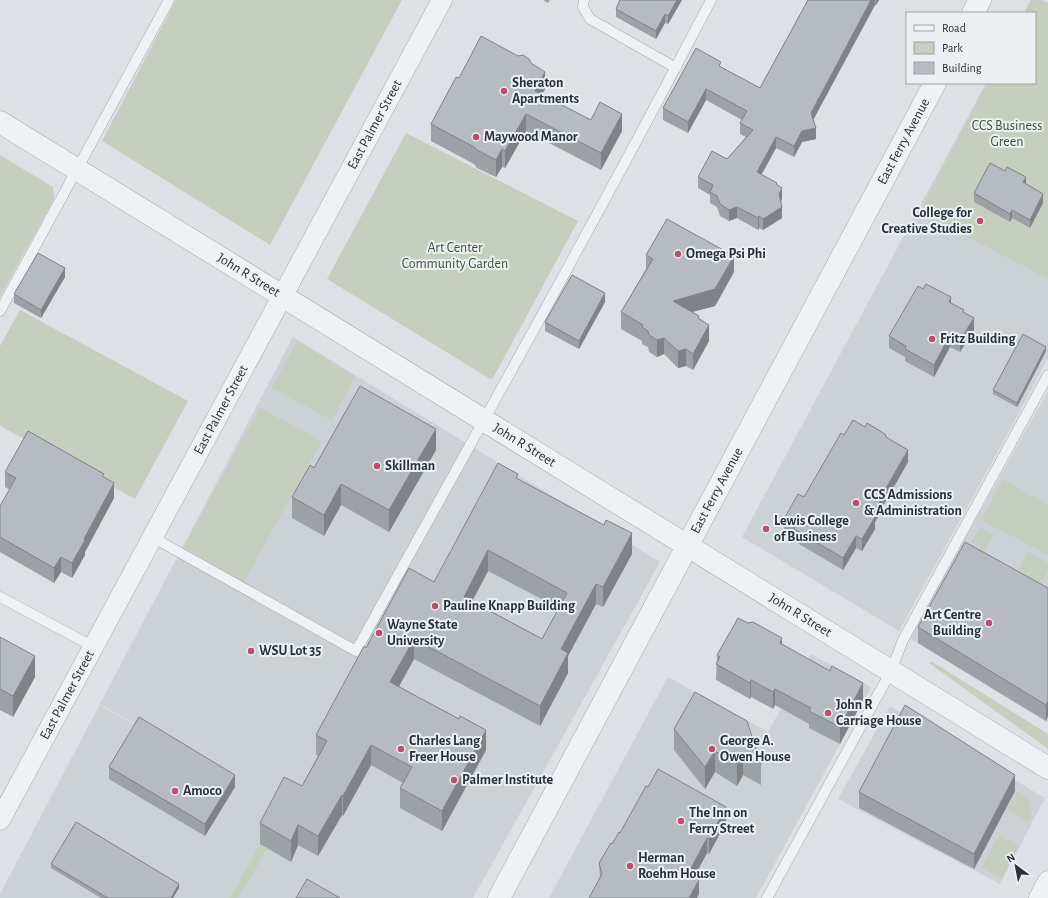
<svg xmlns="http://www.w3.org/2000/svg" width="1048" height="898" viewBox="0 0 1048 898" font-family="'Alegreya Sans',sans-serif">
<style>
.built{fill:#ccd1d6;fill-rule:evenodd}
.green{fill:#c5cebf;fill-rule:evenodd}
.lines{fill:none;stroke-linecap:round;stroke-linejoin:round}
.service-casing{stroke:#a3a9ae;stroke-width:11}
.minor-casing{stroke:#a3a9ae;stroke-width:21}
.tertiary-casing{stroke:#a3a9ae;stroke-width:23}
.service{stroke:#eff1f4;stroke-width:10}
.minor{stroke:#eff1f4;stroke-width:20}
.tertiary{stroke:#eff1f4;stroke-width:22}
.wall{fill:#9ca1a6;fill-rule:evenodd}
.shaded-wall{fill:#7f8387}
.building{fill:#b5bbc1;stroke:#7f8387;fill-rule:evenodd}
.poi-dot{fill:#be4e6c;stroke:#ecf0f3;stroke-width:1.5}
.labels{text-anchor:middle;dominant-baseline:central;stroke-width:4;stroke-linejoin:round;paint-order:stroke}
.poi-label{font-size:14px;font-weight:bold;fill:#28313a;stroke:#ecf0f3;text-anchor:start}
.street-label{font-size:14px;fill:#28313a;stroke:#ecf0f3}
.park-label{font-size:14px;fill:#405437;stroke:#ecf0f3}
</style>
<rect width="100%" height="100%" fill="#dde1e5"/>
<path class="built" d="M1031,0h11l6,3v355l-35,66 -114,207 -157,-94 244,-454h49v-70h-11z
M293,337l367,225 -187,336h-473v-4zM101,705h1l96,56 -95,-54z
M1048,391v332l-139,-85z
M811,654l60,33 -115,211h-207l119,-221 100,55z
M890,706l155,92 -45,86 -162,-85z"/>
<path class="green" d="M176,0h226l-132,245 -168,-104z
M1031,0h11l6,3v276l-108,-57 -10,-7 -7,-10 64,-122h48v-70h-11zM974,202l69,1 -13,25 -18,-10 -2,4z
M406,133l172,88 -86,159 -165,-101z
M0,155l53,32 1,12 -54,98z
M20,310l168,91 -53,98 -135,-73v-80z
M297,341l58,36 -23,43 -60,-32z
M260,408l62,33 -79,142 -59,-37z
M1003,480l45,25v50l-67,-35z
M980,527l14,8 -14,24 -4,-2 4,-9 -9,-5z
M1028,552l20,11v8l-14,23 -22,-12z
M931,661l117,73v15l-119,-86z
M1016,792l13,8 2,17 -3,5 -21,-12z
M999,835l20,11 -17,32 -20,-11z
M260,844l8,4 -30,50h-8z"/>
<g class="lines">
<g class="service-casing">
<path id="service" d="M584,0l-1,7 7,12 86,49
M0,311l169,-311
M152,537l204,114c120,-217 241,-432 355,-651
M0,597l94,50
M767,898l124,-227 12,-31 145,-265"/>
</g>
<g class="minor-casing">
<g id="minor">
<path id="s1" d="M0,820l442,-820"/>
<path d="M1039,898l9,-17"/>
</g>
</g>
<g class="tertiary-casing">
<g id="tertiary">
<path d="M973,13l7,-13"/>
<path id="s2" d="M0,122l1048,646"/>
<path id="s3" d="M499,898l436,-815"/>
</g>
</g>
<use href="#service" class="service"/>
<use href="#minor" class="minor"/>
<use href="#tertiary" class="tertiary"/>
</g>
<path class="wall" d="M543,0h7l-2,3z
M620,0h62l-14,24 -3,-1 -9,16 -40,-22v-8z
M808,0h71l-3,5h-1l-62,115 3,19 -14,3 -8,15 -18,-9 -15,27 16,9 5,15 -1,3 1,16 -19,12 -4,-2 -1,2 -21,-12 -8,3 -9,-5 -3,-9 -7,-4v-8l-12,-7v-11l29,-18 19,-22 -6,-3v-11l2,-3 -36,-20 -18,33 -25,-13v-12l58,-41 39,21z
M531,63l14,26 -3,6 49,25 31,11 -21,39 -75,-39 -21,37 -3,-1 -6,10 -19,-9 -3,-4 -43,-23v-17l28,-46z
M1026,184l17,19 -13,25 -18,-10 -2,4 -36,-20v-9z
M646,255l88,17 -19,34 -23,6 7,7 10,22 -16,29 -7,-4 -8,2 -14,-14 -7,3 -8,-5 -1,-5 -6,-3v-3l-21,-12v-17l25,-43z
M65,277l-24,41 -27,-15v-9z
M923,289l28,14 13,10 10,17 -14,22 -10,-5 -16,30 -29,-16v-4l-16,-9v-12z
M605,302l-26,47 -34,-18v-9z
M1046,351l-29,56 -24,-13v-4z
M865,427l21,10 22,25 -25,44v2l-8,14v7l-13,22 -6,-3 -13,22 -49,-29v-5l-10,-5v-12l20,-22 40,-62z
M436,450l-47,82 -48,-27 -17,31 -32,-18v-21l22,-29z
M5,472l99,5 10,21 -29,54v3l-13,23 -11,-6 -7,11 -54,-31v-46l10,-16 -5,-3z
M518,479l114,75 -29,53 -7,-3 -28,52v17l-28,53 -126,-67 -15,28 87,63 -44,81 -42,-23v-20l3,-5 -32,-18 -28,51 -1,-1 -24,41 -20,-11 -7,17 -31,-18v-21l42,-37 16,-30 -2,-1v-20l50,-87 68,-66zM488,571l71,37 -17,31 -70,-38z
M1048,588v128l-2,5 -128,-78v-16z
M0,637l35,40 -22,40 -13,-7z
M782,644l81,56 -23,44 -31,-16v-4l-34,-19 -2,4 -22,-12 -1,2 -34,-19 1,-25z
M695,692l66,72v21l-18,-10 -6,11 -22,-14 -10,17 -31,-39v-21z
M109,767l126,20 -30,49 -96,-57z
M648,787l78,35 -17,32 -2,-1 -13,24 5,17 -99,-15 -1,-16 13,-19 8,-11z
M1015,791l-41,78 -115,-61v-16z
M51,864l128,24 -6,10h-72l-50,-30z"/>
<path class="shaded-wall" d="M677,0h5l-14,24v-8z
M871,0h4v5l-64,119v-11z
M876,0h3l-3,5z
M665,14v9l-9,16v-8z
M545,72v17l-10,19v-17z
M706,89v11l-18,33v-11z
M526,114v17l-21,37v-17z
M622,114v17l-21,39v-17z
M816,128v11l-14,3 -8,15v-11l8,-15z
M776,137v11l-19,35v-11z
M502,149v18l-6,10v-17z
M1026,177v8l-3,-3z
M782,188v11l-3,6v-11z
M1043,194v9l-13,25v-8z
M737,207v11l-8,3v-11z
M782,207v11l-19,12v-11z
M1012,210v8l-2,4v-8z
M759,216v12l-1,2v-12z
M734,256v16l-19,34 -42,11v-16z
M65,268v9l-24,41v-8z
M605,293v9l-26,47v-8z
M951,297v12l-2,-7z
M974,318v12l-14,22v-12z
M709,325v16l-16,29v-16z
M950,335v12l-16,30v-12z
M664,338v16l-7,3v-17z
M1046,347v4l-29,56v-4z
M686,349v17l-8,2v-17z
M436,429v21l-47,82v-22z
M908,450v12l-25,44v2l-8,14v7l-13,22v-12l10,-24 10,-20z
M114,483v15l-29,54v3l-13,23v-15l12,-24z
M341,484v21l-17,31v-21z
M632,533v21l-29,53v-20z
M856,536v12l-13,22v-12z
M488,550v21l-24,46v-20z
M61,557v15l-7,11v-15z
M596,584v20l-28,52v17l-28,53v-20l21,-57z
M782,638v17l-2,-12z
M414,639v20l-24,43v-20z
M35,656v21l-22,40v-21z
M751,680v17l-1,2v-16z
M863,683v17l-23,44v-17z
M775,689v16l-2,4v-17z
M1048,701v15l-2,5v-16z
M486,730v20l-44,81v-20z
M371,745v20l-28,51v-20z
M715,751v21l-10,17v-22z
M743,754v21l-6,11v-22z
M235,775v12l-30,49v-12z
M1015,775v16l-41,78v-15z
M342,795v20l-24,41v-20z
M726,807v15l-17,32v-15z
M298,825v20l-7,17v-21z
M707,838v15l-19,35v-14z
M699,880v14l-2,4h-8z
M179,884v4l-6,10h-2z"/>
<path class="building" d="M620,0h57l-9,16 -3,-2 -9,17 -40,-22z
M808,0h63l-60,113 5,15 -14,3 -8,15 -18,-9 -19,35 20,11 -1,1 6,4 -3,6 3,13 -19,12 -4,-3 -1,2 -21,-11 -8,3 -9,-6 -3,-8 -7,-4 3,-7 -15,-8 14,-26 15,8 26,-29 -13,-7 7,-12 -41,-22 -18,33 -25,-14 33,-60 25,14 -2,4 41,22z
M481,36l37,20 5,-1 6,4 2,4 14,9 -10,19 56,29 9,-18 22,12 -21,39 -75,-39 -21,37 -3,-2 -6,11 -19,-10 -3,-3 -43,-23 25,-47 3,1z
M990,163l15,8 2,-4 19,10 -3,5 20,12 -13,26 -18,-10 -2,4 -36,-21z
M667,219l67,37 -19,33 -42,12 26,15 -1,2 11,7 -16,29 -7,-5 -8,2 -14,-13 -7,2 -8,-5 -1,-4 -6,-4 1,-2 -22,-13 32,-53 -7,-4z
M38,253l27,15 -24,42 -27,-16z
M572,275l33,18 -26,48 -34,-19z
M926,284l25,13 -2,5 15,8 -1,2 11,6 -14,22 -10,-5 -16,30 -29,-16 1,-3 -17,-10 29,-50 5,3z
M1023,334l23,13 -29,56 -24,-13z
M360,386l76,43 -47,81 -48,-26 -17,31 -32,-18 18,-32 4,3z
M853,420l12,7 2,-4 18,11 1,3 22,13 -26,45 1,1 -11,19 3,2 -13,22 -6,-3 -13,22 -49,-29 2,-4 -12,-6 14,-25 6,3 37,-64 3,2z
M28,431l76,43 -2,2 12,7 -30,56 1,1 -13,23 -11,-6 -7,11 -54,-31v-31l16,-28 -11,-6z
M498,463l20,11 -2,4 88,47 2,-5 26,13 -29,54 -7,-3 -35,65 7,4 -28,53 -126,-67 -24,43 69,37 1,-3 26,14 -44,81 -42,-23 12,-21 -41,-22 -28,51 -1,-1 -24,41 -20,-11 -7,16 -31,-18 24,-46 18,9 25,-45 -11,-6 48,-89 2,2 43,-80 25,14zM488,550l79,43 -25,46 -78,-42z
M965,542l83,46v113l-2,4 -128,-78z
M738,618l10,5 5,-1 29,16 -2,5 50,28 2,-5 31,17 -23,44 -31,-16 2,-3 -36,-19 -2,3 -22,-12 -1,3 -34,-19 4,-7 -3,-2z
M0,637l35,19 -22,40 -13,-7z
M695,692l52,29 14,43 -18,-10 -6,10 -22,-13 -10,16 -31,-38z
M905,705l110,70 -41,79 -115,-62z
M139,717l96,58 -30,49 -96,-57z
M658,769l68,38 -17,32 -2,-1 -19,36 11,6 -10,18h-100l13,-24 -3,-11 12,-20 1,1 7,-12 1,1 26,-47 2,1z
M76,822l103,62 -8,14h-63l-57,-34z
M307,879l33,19h-44z"/>
<g class="poi-dot">
<circle cx="504" cy="91" r="4"/>
<circle cx="476" cy="137" r="4"/>
<circle cx="980" cy="221" r="4"/>
<circle cx="678" cy="254" r="4"/>
<circle cx="932" cy="339" r="4"/>
<circle cx="377" cy="466" r="4"/>
<circle cx="856" cy="503" r="4"/>
<circle cx="766" cy="529" r="4"/>
<circle cx="435" cy="606" r="4"/>
<circle cx="989" cy="623" r="4"/>
<circle cx="379" cy="633" r="4"/>
<circle cx="251" cy="651" r="4"/>
<circle cx="828" cy="713" r="4"/>
<circle cx="401" cy="749" r="4"/>
<circle cx="712" cy="749" r="4"/>
<circle cx="454" cy="780" r="4"/>
<circle cx="175" cy="791" r="4"/>
<circle cx="681" cy="821" r="4"/>
<circle cx="630" cy="866" r="4"/>
</g>
<g class="labels">
<g class="poi-label">
<text x="512" y="83">Sheraton<tspan x="512" dy="16">Apartments</tspan></text>
<text x="484" y="137">Maywood Manor</text>
<text x="972" y="213" text-anchor="end">College for<tspan x="972" dy="16">Creative Studies</tspan></text>
<text x="686" y="254">Omega Psi Phi</text>
<text x="940" y="339">Fritz Building</text>
<text x="385" y="466">Skillman</text>
<text x="864" y="495">CCS Admissions<tspan x="864" dy="16">&amp; Administration</tspan></text>
<text x="774" y="521">Lewis College<tspan x="774" dy="16">of Business</tspan></text>
<text x="443" y="606">Pauline Knapp Building</text>
<text x="981" y="615" text-anchor="end">Art Centre<tspan x="981" dy="16">Building</tspan></text>
<text x="387" y="625">Wayne State<tspan x="387" dy="16">University</tspan></text>
<text x="259" y="651">WSU Lot 35</text>
<text x="836" y="705">John R<tspan x="836" dy="16">Carriage House</tspan></text>
<text x="409" y="741">Charles Lang<tspan x="409" dy="16">Freer House</tspan></text>
<text x="720" y="741">George A.<tspan x="720" dy="16">Owen House</tspan></text>
<text x="462" y="780">Palmer Institute</text>
<text x="183" y="791">Amoco</text>
<text x="689" y="813">The Inn on<tspan x="689" dy="16">Ferry Street</tspan></text>
<text x="638" y="858">Herman<tspan x="638" dy="16">Roehm House</tspan></text>
</g>
<g class="street-label">
<text stroke="none"><textPath href="#s1" startOffset="790">East Palmer Street</textPath></text>
<text stroke="none"><textPath href="#s3" startOffset="858">East Ferry Avenue</textPath></text>
<text stroke="none"><textPath href="#s2" startOffset="292">John R Street</textPath></text>
<text stroke="none"><textPath href="#s1" startOffset="466">East Palmer Street</textPath></text>
<text stroke="none"><textPath href="#s2" startOffset="616">John R Street</textPath></text>
<text stroke="none"><textPath href="#s3" startOffset="462">East Ferry Avenue</textPath></text>
<text stroke="none"><textPath href="#s2" startOffset="940">John R Street</textPath></text>
<text stroke="none"><textPath href="#s1" startOffset="142">East Palmer Street</textPath></text>
</g>
<g class="park-label">
<text x="1007" y="126">CCS Business<tspan x="1007" dy="16">Green</tspan></text>
<text x="455" y="248">Art Center<tspan x="455" dy="16">Community Garden</tspan></text>
</g>
</g>
<rect x="906" y="12" width="130" height="72" fill="#ecf0f3" stroke="#9ea4a9"/>
<rect x="914" y="25" width="20" height="6" fill="#eff1f4" stroke="#9ea4a9"/>
<text x="942" y="32" font-size="12" fill="#28313a">Road</text>
<rect x="914" y="42" width="20" height="12" fill="#c5cebf" stroke="#9ea4a9"/>
<text x="942" y="52" font-size="12" fill="#28313a">Park</text>
<rect x="914" y="62" width="20" height="12" fill="#b5bbc1" stroke="#9ea4a9"/>
<text x="942" y="72" font-size="12" fill="#28313a">Building</text>
<g transform="translate(1016 866) rotate(328)" stroke="#ecf0f3" stroke-width="3" paint-order="stroke">
<path d="M0-3L7 15L0 10L-7 15Z" fill="#28313a"/>
<text y="-6" font-size="11" font-weight="bold" text-anchor="middle" fill="#28313a">N</text>
</g>
</svg>
